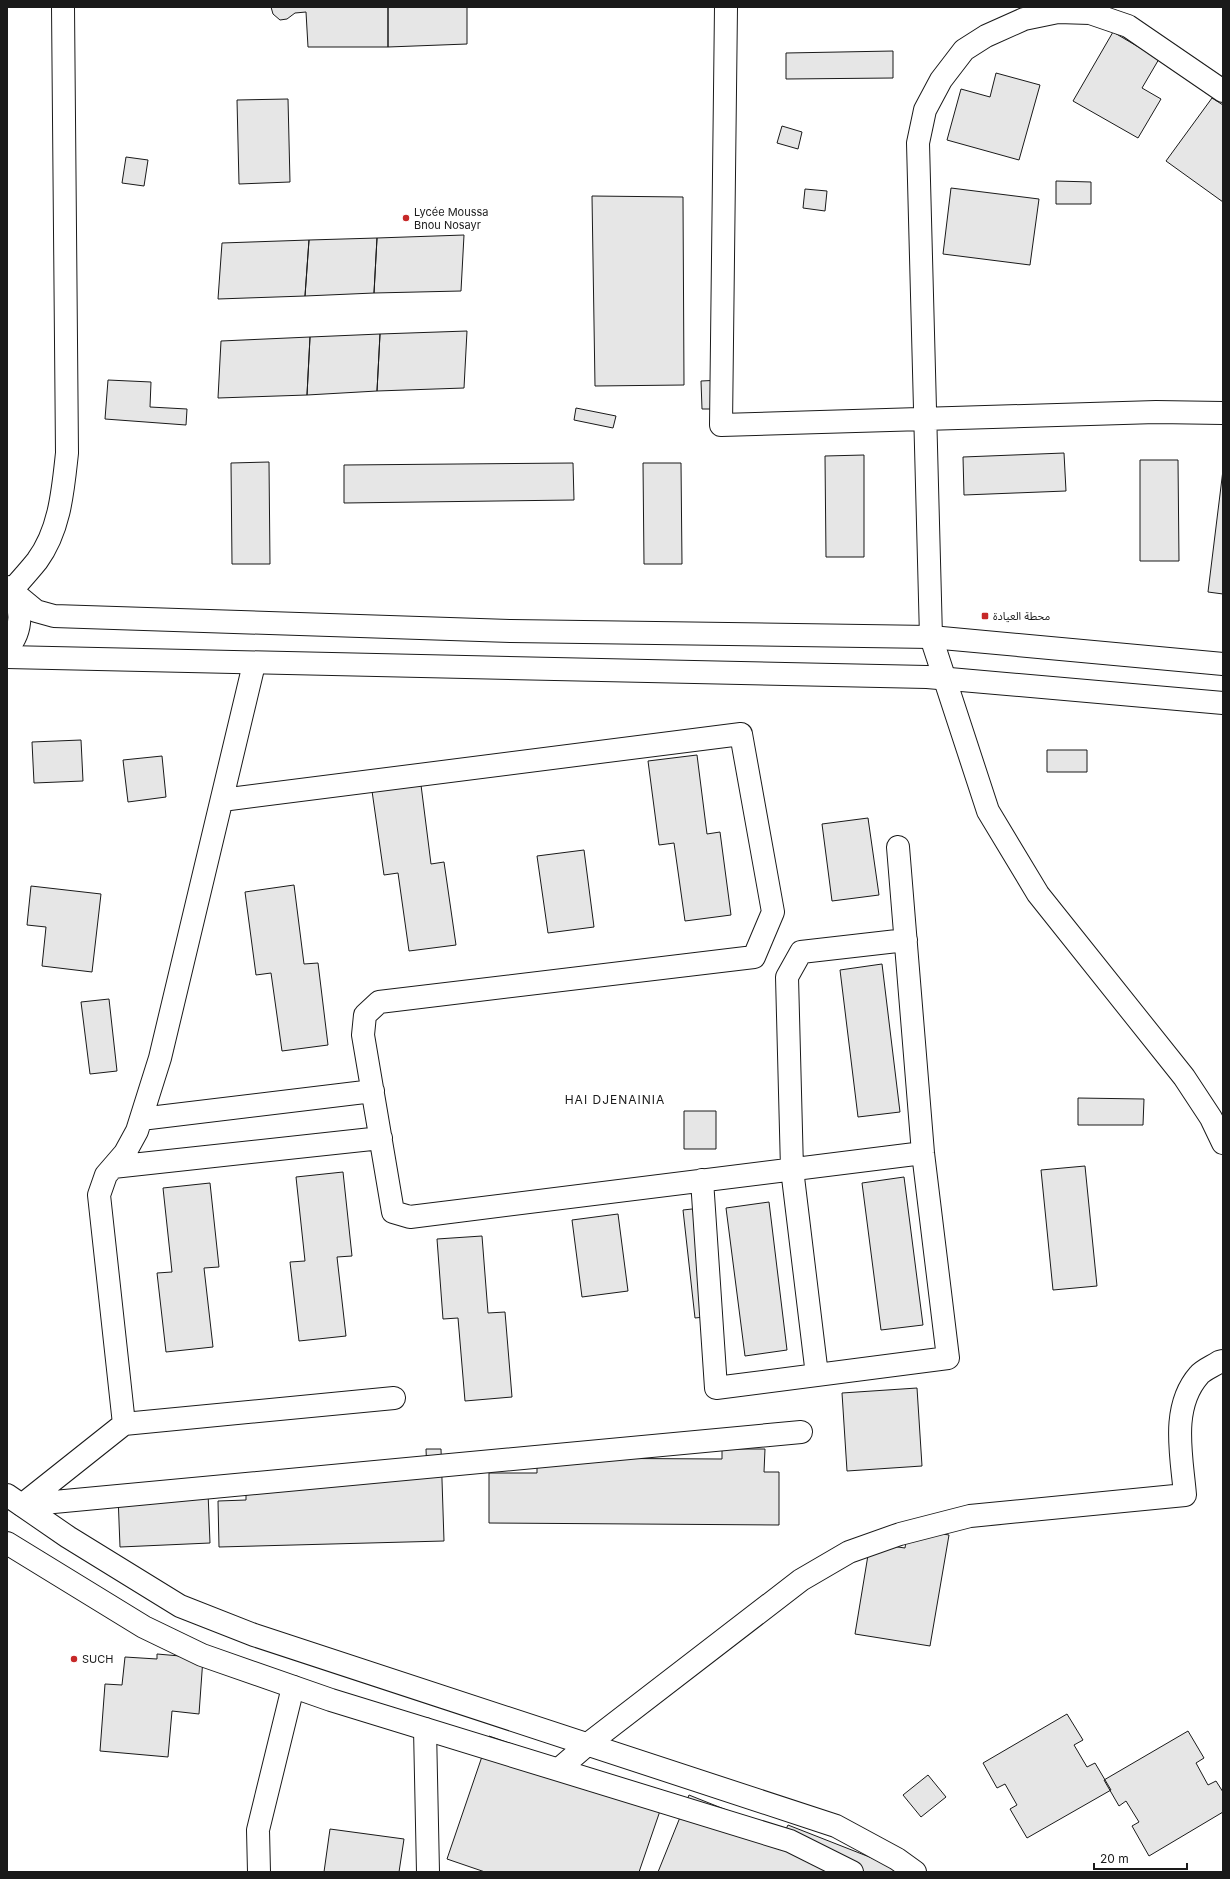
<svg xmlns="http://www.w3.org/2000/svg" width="1230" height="1879" viewBox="0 0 1230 1879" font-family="Inter,'Noto Sans Arabic',sans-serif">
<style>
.building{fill:#e6e6e6;stroke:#1a1a1a}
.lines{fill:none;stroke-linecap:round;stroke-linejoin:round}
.minor-casing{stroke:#1a1a1a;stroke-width:24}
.tertiary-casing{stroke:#1a1a1a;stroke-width:24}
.secondary-casing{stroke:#1a1a1a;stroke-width:24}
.minor{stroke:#fff;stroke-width:22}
.tertiary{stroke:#fff;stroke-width:22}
.secondary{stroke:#fff;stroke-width:22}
.poi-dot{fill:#c62828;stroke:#fff;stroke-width:1.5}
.labels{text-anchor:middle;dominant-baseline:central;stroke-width:3;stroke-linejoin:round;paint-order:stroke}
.poi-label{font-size:11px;fill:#1a1a1a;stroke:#fff;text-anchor:start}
.neighbourhood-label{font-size:12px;letter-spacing:1px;fill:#1a1a1a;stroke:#fff}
</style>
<rect width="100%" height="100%" fill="#fff"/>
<path class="building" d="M271,7h117v40h-80l-2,-35 -11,1 -8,6 -7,1 -7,-6z
M388,7h79v37l-79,3z
M1113,32l46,27 -17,29 19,11 -23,39 -65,-37z
M893,51v27l-107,1v-26z
M996,73l44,12 -21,75 -72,-20 14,-51 29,8z
M1212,98l11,7v97l-57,-41z
M288,99l2,83 -51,2 -2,-84z
M782,126l20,6 -4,17 -21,-6z
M126,157l22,3 -4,26 -22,-3z
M1056,181l35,1v22h-35z
M951,188l88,11 -9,66 -87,-11z
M805,189l22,2 -2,20 -22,-3z
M592,196l91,1 1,188 -89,1z
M464,235l-3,56 -87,2 3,-55z
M377,238l-3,55 -69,3 4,-56z
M309,240l-4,56 -87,3 4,-56z
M467,331l-3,57 -87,3 3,-57z
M380,334l-3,57 -70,4 3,-58z
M310,337l-3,58 -89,3 3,-57z
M108,380l43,2 -1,25 37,2 -1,16 -81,-6z
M722,380v29h-20l-1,-28z
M576,408l40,8 -3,12 -39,-8z
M1064,453l2,38 -102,4 -1,-38z
M864,455v102h-38l-1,-101z
M1140,460h38l1,101h-39z
M269,462l1,102h-38l-1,-101z
M573,463l1,37 -230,3v-38z
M643,463h38l1,101h-38z
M1223,470v124l-15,-2z
M81,740l2,41 -49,2 -2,-41z
M1047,750h40v22h-40z
M697,755l10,79 13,-2 11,83 -46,6 -11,-78 -15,2 -11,-84z
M162,756l4,41 -38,5 -5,-42z
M421,785l10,79 13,-2 12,83 -47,6 -11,-78 -14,2 -12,-84z
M868,818l11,77 -47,6 -10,-77z
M584,850l10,77 -46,6 -11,-77z
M294,885l10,79 14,-1 10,82 -46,6 -11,-78 -15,2 -11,-83z
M31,886l70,8 -9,78 -50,-6 4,-39 -19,-2z
M882,964l18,148 -42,5 -18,-147z
M109,999l8,72 -27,3 -9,-72z
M1078,1098l66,1 -1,26h-65z
M684,1111h32v38h-32z
M1085,1166l12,120 -44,4 -12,-120z
M343,1172l9,84 -15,1 9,79 -47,5 -9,-79 15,-1 -9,-84z
M904,1177l19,148 -42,5 -19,-147z
M210,1183l9,84 -15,1 9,79 -47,5 -9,-79 15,-1 -9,-84z
M769,1202l18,148 -42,6 -19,-148z
M710,1207l12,108 -27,3 -12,-108z
M618,1214l10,77 -46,6 -10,-77z
M482,1236l6,77 17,-1 7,85 -47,4 -7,-83 -15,1 -6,-80z
M917,1388l5,78 -75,5 -5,-78z
M426,1449h15l3,92 -225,6 -1,-46 28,-1v-21l181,-4z
M722,1449h43l-1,23h15v53l-290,-2v-50h48v-15l185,1z
M208,1492l2,51 -90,4 -2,-52z
M908,1528l41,7 -19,111 -75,-12 15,-91 35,5z
M157,1654l46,4 -4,56 -27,-3 -4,46 -68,-6 5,-67 17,1 3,-28 32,2z
M1067,1714l16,26 -9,5 13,22 8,-4 16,27 -84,48 -17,-29 7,-4 -12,-21 -8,4 -14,-25z
M1188,1731l16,27 -8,5 12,22 8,-4 7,11v20l-74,44 -17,-30 7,-4 -13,-21 -7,5 -15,-26z
M489,1736l145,50 27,22 -22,64h-154l-38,-13z
M928,1775l18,22 -25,20 -18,-22z
M689,1795l95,38 4,-8 107,42 -2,5h-235z
M330,1829l74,10 -5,33h-75z"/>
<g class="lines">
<g class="minor-casing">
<path id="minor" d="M726,7l-5,418 435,-13 67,1
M1223,91l-95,-65 -38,-13 -32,-1 -34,7 -38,17 -22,14 -23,30 -16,30 -7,33 13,494 57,174 50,83 146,183 27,41 12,25
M11,591c9,-10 18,-20 26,-30 23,-31 26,-71 30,-108l-4,-446
M222,800l519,-66 32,178 -19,45 -375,45 -14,13 -2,20 30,177 17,5 513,-64
M141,1119l232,-28
M113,1167l268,-29
M702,1180l14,208 232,-30 -25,-205 -25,-306
M817,1375l-25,-206 -5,-192 14,-25 105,-12
M124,1424l270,-26
M22,1505l102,-81 -25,-229 7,-20 19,-22 12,-22 23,-73 94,-394
M22,1505l779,-73
M425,1729l3,143
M559,1769l29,-25 213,-164 48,-28 51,-18 70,-18 215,-21c-3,-38 -15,-87 14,-120 4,-5 14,-9 20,-13l4,-1
M259,1872l-1,-42 35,-143"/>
</g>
<g class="tertiary-casing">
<path id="tertiary" d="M13,592l23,19 18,5 457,15 420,6 292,27
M7,657l920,20 296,26
M7,1495l61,42 112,69 74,29 582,191 61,33 18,13
M7,1543l137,84 58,28 129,45 459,141 62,31"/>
</g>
<g class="secondary-casing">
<path id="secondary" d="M7,587c17,17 16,44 0,62"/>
</g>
<use href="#minor" class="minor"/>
<use href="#tertiary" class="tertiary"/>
<use href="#secondary" class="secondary"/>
</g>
<g class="poi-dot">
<circle cx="406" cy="218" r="4"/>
<rect x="981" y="612" width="8" height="8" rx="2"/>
<circle cx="74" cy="1659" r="4"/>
</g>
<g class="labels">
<g class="poi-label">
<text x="414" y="212">Lycée Moussa<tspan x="414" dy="13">Bnou Nosayr</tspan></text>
<text x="993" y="616">محطة العيادة</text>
<text x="82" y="1659">SUCH</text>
</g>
<g class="neighbourhood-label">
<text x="615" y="1099">HAI DJENAINIA</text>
</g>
</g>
<rect width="1230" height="1879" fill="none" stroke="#1a1a1a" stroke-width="16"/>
<path d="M1094 1863v6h93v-6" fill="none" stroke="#1a1a1a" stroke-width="2"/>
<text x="1100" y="1863" font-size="12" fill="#1a1a1a" stroke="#ffffff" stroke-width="3" paint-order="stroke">20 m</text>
</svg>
